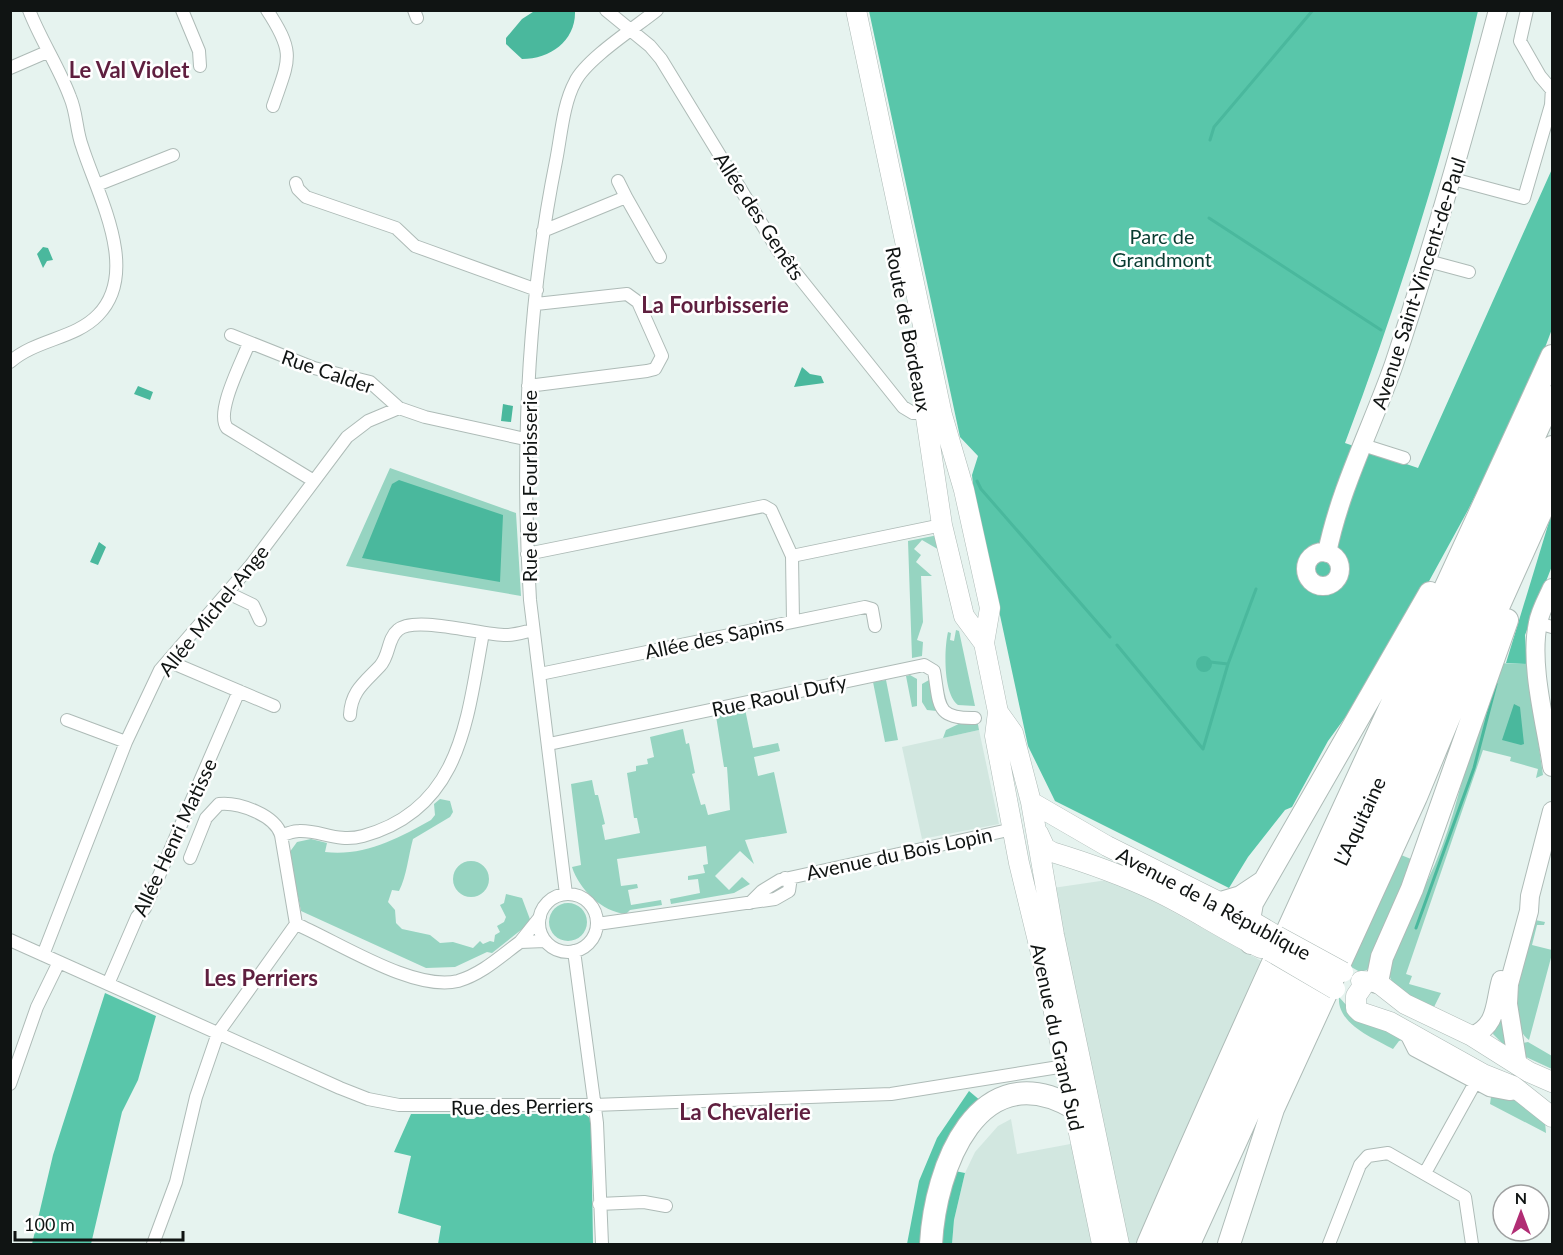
<svg xmlns="http://www.w3.org/2000/svg" width="1563" height="1255" viewBox="0 0 1563 1255" font-family="Lato,sans-serif">
<style>
.built{fill:#d2e7e0}
.green{fill:#96d4c1}
.forest{fill:#59c6aa}
.water{fill:#4ab89d}
.lines{fill:none;stroke-linecap:round;stroke-linejoin:round}
.stream{stroke:#4ab89d;stroke-width:3}
.street-casing{stroke:#aebbb7;stroke-width:14}
.secondary-casing{stroke:#aebbb7;stroke-width:20}
.primary-casing{stroke:#aebbb7;stroke-width:21}
.highway-casing{stroke:#aebbb7;stroke-width:24}
.street{stroke:#fff;stroke-width:12}
.secondary{stroke:#fff;stroke-width:18}
.primary{stroke:#fff;stroke-width:20}
.highway{stroke:#fff;stroke-width:22}
.primary-bridge-casing{stroke:#aebbb7;stroke-width:21;stroke-linecap:butt}
.primary-bridge{stroke:#fff;stroke-width:20}
.labels{text-anchor:middle;dominant-baseline:central;stroke-width:5;stroke-linejoin:round;paint-order:stroke}
.street-label{font-size:20px;fill:#101413;stroke:#fff}
.park-label{font-size:20px;fill:#093c31;stroke:#fff}
.quarter-label{font-size:22px;font-weight:bold;fill:#5f1f3f;stroke:#fff}
</style>
<rect width="100%" height="100%" fill="#e6f3ef"/>
<path class="built" d="M979,730l20,94 -77,15 -20,-92z
M1114,879l151,84 -126,281h-187l2,-24 11,-47 10,-21 23,-26 13,-7 6,35 80,-15 -51,-250z"/>
<path class="green" d="M390,468l126,45 5,83 -175,-30z
M938,535l3,16 -19,-11 -8,9 7,6 -5,7 16,14h-11l2,46 -6,18 6,2 -1,14 -10,2 -4,-117z
M956,630l3,1 16,75 -17,-1c-15,-11 -14,-56 -10,-73l3,1 -1,7 4,1z
M1496,663l31,1 16,111 -7,3 2,-9 -28,-8 1,-4 -28,-7 -77,224 6,2 -3,8 32,9 -7,14c-15,-5 -44,-16 -45,-35 -2,-24 19,-55 30,-75 29,-52 41,-108 55,-164 6,-24 15,-47 22,-70z
M910,675l7,4v27l-5,1 -6,-31z
M886,680l12,60 -13,2 -12,-60z
M929,680l4,4 4,27 -10,-1 -5,-8v-18z
M745,709l8,39 25,-5 2,8 -26,6 4,19 16,-4 13,61 -42,7 9,24 -14,-13 -25,25 14,14 13,-13 8,7 -16,9 -63,11 -1,-5 30,-6 -2,-14 -10,1v-4l17,-3 -2,-8 5,-1 -2,-18 -89,13 4,27 16,-2 1,4 -10,2 3,15 30,-5 1,5 -32,5 -4,4c-24,-2 -47,-25 -54,-47l9,-2 -10,-81 21,-4 3,15h3l7,29 -3,1 3,15 35,-7 -3,-15h-3l-7,-45 9,-2v-5l12,-2 -1,-5 7,-2 -4,-20 33,-8 3,15 3,-1 6,30 -3,1 9,31 4,-1 3,11 22,-5 -3,-43h-3l-8,-51z
M977,719l2,11 -36,8 3,-8 21,-10z
M440,799l10,2 3,11 -3,5 -37,22c-5,18 -6,36 -14,52l-7,-1 -4,12 7,8 1,13 6,6 28,6 10,8 13,-1 20,6 7,-7 3,3 7,-3 4,1 1,-7 5,-3 -3,-6 7,-4 2,-5 -6,-12 4,-2 2,-9 16,4 9,24 -39,31 -5,-1 -32,15 -29,1 -125,-57 -12,-58 8,-11 14,-3 16,4 -2,9c38,5 74,-14 106,-32l4,-5 -1,-11z
M1401,855l10,4 -36,98 -8,13 -7,2 -14,-8z
M453 879a18 18 0 1 1 36 0a18 18 0 1 1-36 0Z
M549 922a19 19 0 1 1 38 0a19 19 0 1 1-38 0Z
M1535,920l10,2 -1,3h-7l-5,20 20,5v4l-23,86c-27,-18 -1,-95 6,-120z
M1339,997l9,10 55,33 -4,1 -6,8c-20,-11 -56,-25 -54,-52z
M1500,1009l9,41 -16,-16z
M1528,1042l24,14v13l-26,-12 -3,-14z
M1491,1097l35,1 19,24 1,11 -56,-29z"/>
<path class="forest" d="M869,11h609c-34,146 -80,291 -133,432l73,25 134,-299v160l-18,48 -66,133 -86,157 -54,74 -36,66 -7,3 -37,47 -19,31 -174,-87 -27,-55 -54,-252 -2,-19 6,-19 -18,-19z
M1552,512v54l-27,69 2,29 -21,-1z
M105,993l51,23 -18,64 -16,32 -31,132h-59l21,-89z
M969,1091l19,16 -43,62 20,4 -11,47 -2,24h-45l12,-63 18,-43z
M411,1114h52l3,5h8l6,-5h105l6,5 2,125h-155l3,-18 -43,-13 13,-57 -17,-4z"/>
<path class="water" d="M536,10l39,1c1,29 -24,48 -53,48l-16,-15v-6l16,-19z
M43,247l5,1 5,12 -6,1 -4,7 -6,-14z
M802,367l8,7 11,2 3,7 -30,4z
M138,386l15,6 -3,8 -16,-6z
M503,404l10,2 -2,16 -10,-1z
M399,480l104,35 -3,67 -138,-24 30,-74z
M99,542l7,5 -8,18 -8,-3z
M1196 664a8 8 0 1 1 16 0a8 8 0 1 1-16 0Z
M1514,704l6,3 4,37 -3,1 -19,-5z"/>
<g class="lines">
<path class="stream" d="M1210,140l4,-13 99,-117
M1209,218l172,112
M977,481l4,8 129,148
M1117,645l86,104 25,-85
M1210,662l18,2 28,-75
M1416,928l58,-160 22,-84"/>
<g class="street-casing">
<path id="street" d="M182,10l17,41 1,15
M267,10c29,44 22,49 6,96
M414,10l3,8
M606,10l44,36 11,13 118,193 124,155 10,6h12
M1527,10l-7,31 20,35 11,13
M10,68l37,-16
M1453,179l71,19 27,-93 1,-18
M618,181l8,16
M296,183l2,6 8,8 90,31 19,18 122,44
M97,185l76,-30
M543,231l83,-34 34,60
M1428,261l41,11
M231,335l83,33 56,14 29,26 26,9 100,22
M249,343c-7,19 -34,69 -22,85l87,53
M10,362c26,-23 65,-23 88,-47 43,-44 -1,-121 -16,-169 -6,-16 -5,-33 -12,-49 -11,-30 -29,-56 -41,-87
M528,386l119,-15 8,-2 7,-13 -24,-54 -11,-8 -91,10
M1363,445l41,13
M527,554l237,-48 7,4 21,46 1,65
M792,556l150,-31
M228,593l25,12 7,15
M1538,623l14,4
M168,661l106,45
M540,674l325,-67 7,2 3,17
M350,715c1,-24 15,-33 30,-49 10,-11 7,-27 18,-36 16,-15 84,5 108,5 9,0 18,-3 27,-5
M67,720l59,22
M549,744l375,-79 10,6c6,34 1,48 41,47
M190,858l16,-40 13,-14c20,-2 56,11 62,31
M566,894l-36,-294c-9,-146 -3,-295 26,-439 5,-25 7,-57 19,-79 11,-23 61,-55 82,-72
M539 923a29 29 0 1 1 58 0a29 29 0 1 1-58 0Z
M750,903l12,-12 18,-11 233,-51
M540,917l-20,25 25,-1
M296,924c42,18 118,68 162,57 24,-7 43,-25 62,-39
M597,924l178,-25 14,-8 1,-7 -5,-6
M10,940l330,148 28,11 31,6h195l297,-11 174,-28
M574,951l23,172 5,121
M43,955l83,-213 34,-72 91,-105 96,-128 21,-16 31,-13
M108,984l29,-67 8,-9 94,-217
M1404,1030l10,20 75,40 21,4 12,-2
M10,1084l27,-77 22,-45
M1425,1173l50,-90
M599,1204l45,-2 22,4
M153,1244l23,-62 20,-85 22,-64 78,-109 -15,-89c6,-1 12,-4 18,-4 22,-1 38,12 64,5 99,-27 104,-118 120,-203
M1329,1244l31,-79 8,-9 20,-3 77,44 7,47"/>
</g>
<g class="secondary-casing">
<path id="secondary" d="M1306 569a17 17 0 1 1 34 0a17 17 0 1 1-34 0Z
M1327,553c13,-65 45,-126 67,-189 39,-117 72,-234 104,-354
M1552,588c-5,11 -12,23 -14,35 -9,42 8,102 14,144
M1472,1036c26,-11 22,-32 29,-56
M1518,1066l-10,-62 1,-20 20,-73 1,-15 22,-85"/>
</g>
<g class="primary-casing">
<path id="primary" d="M856,10l86,405 22,75 26,118 -6,35 14,69 -3,24 24,127 27,111 56,270
M917,357l25,168 22,91 20,27
M998,712l15,21 18,69 23,133 65,309
M1031,802l76,44 114,57 56,33
M1038,833l7,15 7,4c36,11 70,23 104,39 36,17 69,40 105,57
M1361,981l16,1 28,22 67,32 57,36 23,10
M1365,983l-9,13v12l4,4 30,10 93,52 30,12 39,31"/>
</g>
<g class="highway-casing">
<path id="highway" d="M1221,903l20,-6 21,-14
M1251,943l-2,-23 3,-17 178,-310
M1377,982l5,-25 30,-68 95,-269
M931,1244c4,-76 47,-192 143,-136
M1148,1244c129,-298 269,-592 404,-888
M1166,1244l386,-847
M1189,1244l363,-797
M1229,1244l44,-135 143,-312 39,-94 97,-216"/>
</g>
<use href="#street" class="street"/>
<use href="#secondary" class="secondary"/>
<use href="#primary" class="primary"/>
<use href="#highway" class="highway"/>
<g class="primary-bridge-casing">
<path id="primary-bridge" d="M1277,936l66,36
M1270,951l65,38"/>
</g>
<use href="#primary-bridge" class="primary-bridge"/>
</g>
<g class="labels">
<g class="street-label">
<text transform="translate(760 216) rotate(57)">Allée des Genêts</text>
<text transform="translate(1418 283) rotate(-72)">Avenue Saint-Vincent-de-Paul</text>
<text transform="translate(909 329) rotate(79)">Route de Bordeaux</text>
<text transform="translate(328 371) rotate(19)">Rue Calder</text>
<text transform="translate(529 486) rotate(-90)">Rue de la Fourbisserie</text>
<text transform="translate(213 610) rotate(-51)">Allée Michel-Ange</text>
<text transform="translate(714 637) rotate(-12)">Allée des Sapins</text>
<text transform="translate(779 695) rotate(-12)">Rue Raoul Dufy</text>
<text transform="translate(1359 821) rotate(-65)">L'Aquitaine</text>
<text transform="translate(174 837) rotate(-65)">Allée Henri Matisse</text>
<text transform="translate(899 853) rotate(-12)">Avenue du Bois Lopin</text>
<text transform="translate(1214 903) rotate(28)">Avenue de la République</text>
<text transform="translate(1058 1037) rotate(78)">Avenue du Grand Sud</text>
<text transform="translate(522 1106) rotate(-1)">Rue des Perriers</text>
</g>
<g class="park-label">
<text x="1162" y="236">Parc de<tspan x="1162" dy="23">Grandmont</tspan></text>
</g>
<g class="quarter-label">
<text x="129" y="69">Le Val Violet</text>
<text x="715" y="304">La Fourbisserie</text>
<text x="261" y="977">Les Perriers</text>
<text x="745" y="1111">La Chevalerie</text>
</g>
</g>
<rect width="1563" height="1255" fill="none" stroke="#101413" stroke-width="24"/>
<g transform="translate(1521 1213)"><circle r="28" fill="#ffffff" stroke="#9fa1a1" stroke-width="1.5"/>
<path d="M0-4.5L10 22L0 15L-10 22Z" fill="#b12d74"/>
<text y="-9" font-size="16" font-weight="bold" text-anchor="middle" fill="#101413">N</text>
</g>
<path d="M15 1231v9h168v-9" fill="none" stroke="#101413" stroke-width="3"/>
<text x="24" y="1231" font-size="18" fill="#101413" stroke="#ffffff" stroke-width="4.5" paint-order="stroke">100 m</text>
</svg>
